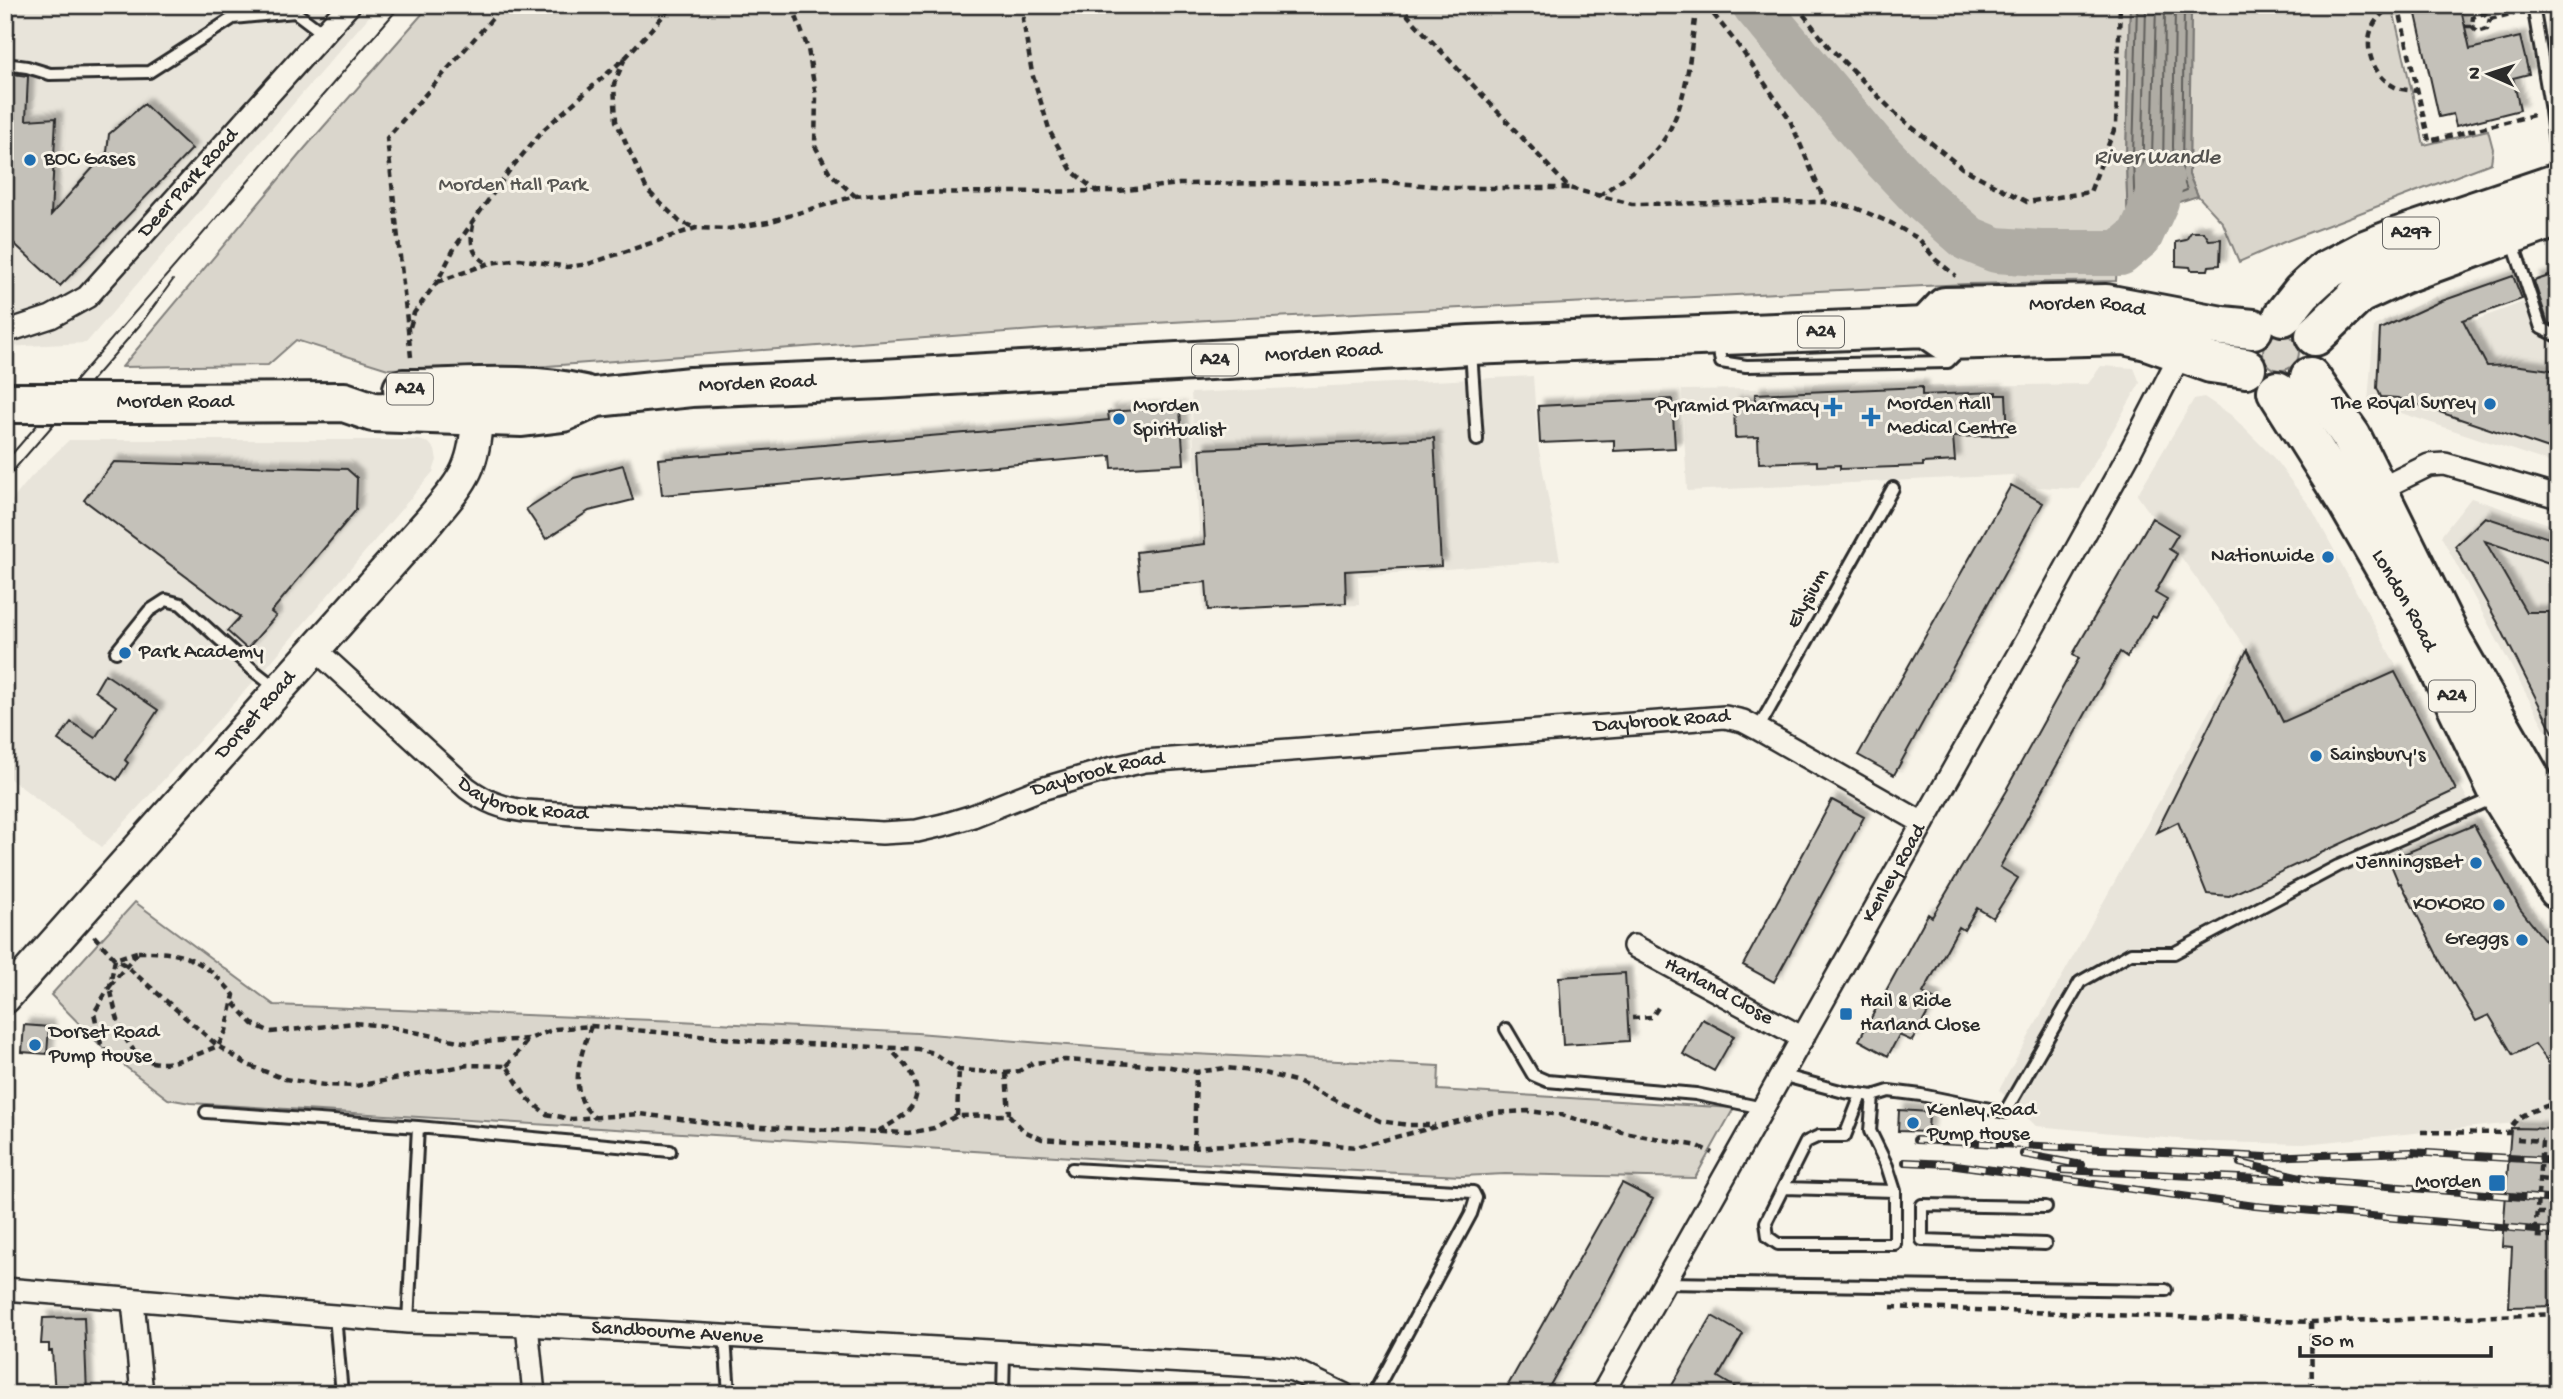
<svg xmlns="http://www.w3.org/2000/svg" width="2563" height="1399" viewBox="0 0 2563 1399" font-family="'Gochi Hand',sans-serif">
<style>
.built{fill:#e8e4da}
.green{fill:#dad6cc;stroke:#82807c;stroke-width:2}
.water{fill:#afaca4;stroke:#7a7874;stroke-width:2}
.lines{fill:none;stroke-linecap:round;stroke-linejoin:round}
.shore{stroke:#605f5b;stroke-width:2}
.river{stroke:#afaca4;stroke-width:46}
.building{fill:#c4c1b9;stroke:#2b2b2b;stroke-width:2;filter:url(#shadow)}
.lane-casing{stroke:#2b2b2b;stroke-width:16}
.street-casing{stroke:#2b2b2b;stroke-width:26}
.secondary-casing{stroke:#2b2b2b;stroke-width:35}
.highway-casing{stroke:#2b2b2b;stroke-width:44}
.path{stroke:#2b2b2b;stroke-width:4.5;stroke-dasharray:7 5;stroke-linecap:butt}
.lane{stroke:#f7f3e8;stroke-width:10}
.street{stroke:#f7f3e8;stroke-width:21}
.secondary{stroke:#f7f3e8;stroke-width:30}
.highway{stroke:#f7f3e8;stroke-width:38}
.tram{stroke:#2b2b2b;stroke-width:2}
.rail-casing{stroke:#2b2b2b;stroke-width:8}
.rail{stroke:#f7f3e8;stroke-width:5;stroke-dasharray:16;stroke-linecap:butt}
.highway-bridge-casing{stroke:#2b2b2b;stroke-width:44;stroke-linecap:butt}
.path-bridge{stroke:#2b2b2b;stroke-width:4.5;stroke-dasharray:7 5;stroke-linecap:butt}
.highway-bridge{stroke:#f7f3e8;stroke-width:38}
.poi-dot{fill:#1f6fb2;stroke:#f7f3e8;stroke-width:2.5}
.labels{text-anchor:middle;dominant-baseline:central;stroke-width:6;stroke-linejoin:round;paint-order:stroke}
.shield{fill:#f7f3e8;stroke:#686764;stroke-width:2}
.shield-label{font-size:19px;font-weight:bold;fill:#2b2b2b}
.poi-label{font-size:21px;fill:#2b2b2b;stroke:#f7f3e8;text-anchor:start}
.street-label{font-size:21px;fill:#2b2b2b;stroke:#f7f3e8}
.park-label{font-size:21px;fill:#575653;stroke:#f7f3e8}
.water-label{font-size:23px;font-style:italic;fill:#53524f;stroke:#f7f3e8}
</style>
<defs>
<filter id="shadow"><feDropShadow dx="6" dy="-6" stdDeviation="2" flood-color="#0004"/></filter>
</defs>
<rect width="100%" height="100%" fill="#f7f3e8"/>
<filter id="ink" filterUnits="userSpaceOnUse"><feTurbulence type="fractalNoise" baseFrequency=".0143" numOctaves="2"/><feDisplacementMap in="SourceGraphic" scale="14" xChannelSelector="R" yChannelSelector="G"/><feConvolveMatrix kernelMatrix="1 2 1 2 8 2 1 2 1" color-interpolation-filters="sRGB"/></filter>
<g filter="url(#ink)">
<path class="built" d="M5,5h374l-293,338 -81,4z
M2437,296l12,34 88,-33 7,25 14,5v138l-190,-63 6,-76z
M2101,366l33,2 6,15 -61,106 -44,-2 -22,-12 -326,16 -5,-101 406,-6z
M1533,376l5,69 22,115 -202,16 1,29 -155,7 -13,-219z
M2204,397l27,18 42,42 39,52 163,304 83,138v175l-43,-3 -211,21 -94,-2 -174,-16 -37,-36 246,-443 -108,-152 57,-96z
M69,440h350l10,3 6,7 2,10 -4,12 -168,197 -163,178 -97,-72v-266l26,-32z
M2471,498l87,29v226l-117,-217z"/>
<path class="green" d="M430,5h1700l-4,152 2,76 -11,29 -1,19 -149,3 -759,36 -161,9 -500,37 -159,3 -92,-29 -28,25 -146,2 183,-219z
M2191,5h201l32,140 64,-15 5,19 -2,14 -207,79 -45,20 -16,-39 -25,-27 -9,-21z
M2263 352a18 18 0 1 1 36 0a18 18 0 1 1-36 0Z
M135,902l139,103 405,16 238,12 237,19 285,14 -1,24 296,18 -39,70 -190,-4 -43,2 -357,-17 -915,-56 -22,-4 -59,-45 -58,-59z"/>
<path class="water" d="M2130,5h61l-2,170 9,21 -41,13 -17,27 -12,-3 -2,-76z"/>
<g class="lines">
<path class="shore" d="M2137,5l-4,152 2,63 3,3 15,-20 34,-13 -5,-15 2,-170
M2146,5l-4,188 4,3 29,-11 -2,-39 2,-141
M2156,5l-4,152 1,21 3,3 7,-4 2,-172"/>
<path class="river" d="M1755,5l117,140 52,55 45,39 27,11 44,3h80l20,-17 16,-35 5,-22"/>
</g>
<path class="building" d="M2414,5h46l10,44 50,-12 9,37 -16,4 7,32 -64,16 -3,-12 -14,3z
M5,73l23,3 -2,44 30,-2 -5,97 56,-63 2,-18 35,-30 48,45 -132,137 -55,-51z
M2191,232h13l5,8 12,-1 -1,26 -11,1 -1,4h-17l-1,-3 -14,-1v-24l10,-2z
M2558,273v54l-10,-4 -14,-42z
M2513,276l9,23 -59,21 24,46 26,-1 45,6v81l-160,-54 -17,-1 -4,-9 3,-59 59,-27z
M1922,387v8l74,-3v3h10l2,40 -55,2 2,24 -32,2v3l-83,3v-4l-23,1v-5l-58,2 -1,-26 -23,1 -1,-35 21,-1v-8z
M1672,399l3,49 -61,3v-11l-74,3 -2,-37z
M1154,409v2l26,-2 4,55 -72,4 -1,-12 -449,39 -4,-36 389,-33 62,-6 -1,-8z
M1434,438l7,128 -96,5 1,32 -138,7 -2,-28 -66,7 -4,-37 69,-8 -5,-95z
M114,462l233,7 10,9 -1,32 -85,102 5,4 -29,33 -20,-18 13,-14 -156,-117z
M623,465l10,35 -44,11 -43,28 -20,-30 48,-31z
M2011,485l32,18 -149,272 -36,-20z
M2485,517l73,24v25l-73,-25 41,71h27l2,32 3,-1v99l-60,-119 -43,-77z
M2152,518l26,16 -9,15 8,5 -22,39 12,7 -11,18 -4,-2 -25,41 -7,-5 -120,215 18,11 -13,21 -12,19 -16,-10 -13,22 -5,-3 -36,66 12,7 -23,41 -13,-6 -11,21 -29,-16 69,-126 4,3 76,-128 -1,-1 72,-130 -6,-4z
M2247,650l36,72 112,-50 61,118 -227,106 -22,-2 -29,-72 -22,11z
M105,674l53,36 -33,50 3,3 -11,17 -59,-40 13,-18 24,16 21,-32 -21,-15z
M1832,800l32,17 -90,165 -31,-17z
M2474,825l46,84 38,48v119l-23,-32 -22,11 -24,-40 -13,6 -36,-60 -39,-78 -2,1 -10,-24z
M1625,973l4,68 -66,4 -4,-68z
M1702,1019l32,17 -20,35 -31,-17z
M24,1025l25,2 -2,27 -25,-2z
M1899,1110l30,2 -1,20 -30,-1z
M2511,1128l47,1v177l-49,1 3,-60 -10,-1z
M1622,1183l31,16 -52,96 -56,99h-42z
M1712,1316l31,18 -25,43 28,17h-79z
M84,1317l3,77h-32l-3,-43h-3v-7h-8l2,-26z"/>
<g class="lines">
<g class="lane-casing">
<path id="lane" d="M2533,5l18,106 7,56
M5,64l22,3 23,7 99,-2 84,-54 62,-6 29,22
M2512,240l29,88 17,8
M1717,340l4,22 25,4 202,-4 13,-13
M1471,351l6,89
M116,652l33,-41 17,-11 15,4 72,66 23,18
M1758,729l135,-241
M1506,1029l27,46 14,6 149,13 67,14
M1781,1075l63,17 29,4 16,-5 32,4 84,17 75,-130 51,-29h43l164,-87 156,-68
M1861,1095l-16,41h-26l-13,6 -40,80 2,15 10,7h117v-53l-8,-25 -17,-35 3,-35
M206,1112l212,15 252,24
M1072,1169l401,23 3,6 -5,16 -97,180
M1784,1188l111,3
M2045,1244l-123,-4v-35l124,2
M1663,1283l503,7
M335,1316l7,78
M408,1322l10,-195
M725,1337l4,57
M1003,1394l1,-42"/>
</g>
<g class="street-casing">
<g id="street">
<path id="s1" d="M5,332l46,-15 36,-20 262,-292"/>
<path d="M2378,490l51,-25 16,-1 113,33"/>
<path id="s2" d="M315,649l152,139c19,14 35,20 58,23l357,22 35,-2 26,-6 30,-9 65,-26 71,-21 36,-8 580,-44 18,4 15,8 165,94"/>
<path id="s3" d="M1634,946l169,92"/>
<path id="s4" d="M5,1289l403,33 119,3 746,42 20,3 50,24"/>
<path d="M133,1301l9,93"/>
<path d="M527,1325l7,69"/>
<path id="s5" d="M1602,1394l427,-759 100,-181 52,-101"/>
</g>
</g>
<g class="secondary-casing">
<g id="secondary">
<path id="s6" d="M5,998l425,-478c33,-40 45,-51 47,-104"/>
</g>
</g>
<g class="highway-casing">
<g id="highway">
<path d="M2283,316l19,-24 23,-21 38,-20 38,-15 157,-53"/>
<path id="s7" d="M1926,327l19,-20 161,-3 116,22 31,3"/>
<path d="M2315,336l44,-42 43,-20 156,-57"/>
<path d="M2310,377l41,59 102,207 105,183"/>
<path d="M403,389c59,0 123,-8 181,6"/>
<path id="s8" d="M2277,391l70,111 71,123 82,170 58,94"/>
<path id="s9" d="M133,403l211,-1 29,10 149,5 41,-5 33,-15 95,-10 191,-8 588,-34 456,-18 19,13 179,-5 23,5 64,23 35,5"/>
</g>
</g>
<path class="path" d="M792,5l16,44 8,47 -1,50 15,27 25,23
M1028,5l-5,14 9,54 18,59 22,39 24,20
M1398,5l171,183 63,16 193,-2 31,6 35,15 28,16 17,21 20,16
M1706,5l32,40 51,73 36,84
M1796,5l32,41 69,69 65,53 65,34 63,-10 26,-67 4,-120
M2395,5c-4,3 -10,6 -14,10 -22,21 -12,59 14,72 6,3 16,3 23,4
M2398,5l31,136 105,-26
M2465,26h7l1,-9 11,-4 6,6 29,-7
M2472,26l6,6 9,-3 3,-10
M625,58l-11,26 2,37 31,69 33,32 16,6
M1599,196c23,-17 50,-34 66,-58 24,-39 25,-88 32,-133
M473,225c-3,16 -2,29 12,37
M437,282l53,-19 30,-4 47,8 21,-3 108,-36 31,1 41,-7 87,-26 33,-3 230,-2 61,-7 207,-2 70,6h113
M410,327l4,-14 23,-31 18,-35 54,-76 34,-41 83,-73 47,-52
M411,357l-24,-219 117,-133
M94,936l21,23 10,6 93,81 30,19 37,14 40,6 31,1 112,-21 39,1 19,31 20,17 25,5 69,-5 96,12 172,7 26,-5 23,-12 52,-1 15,16 18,8 131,9 122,-7 61,6 135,-34 37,-2 33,4 62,17 75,14 14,7
M138,952c47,-1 65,7 96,43l-8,36 -8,15c-18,7 -38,17 -58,17 -36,-1 -45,-51 -50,-77z
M234,1003l19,21 18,8 84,-9 30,3 83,17 61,-4 26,-10 36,-3 173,16 154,7 15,4 26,17 47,3 13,-2 14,-8 32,-3 101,6 30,6 30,-4 34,4 35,9 85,40 28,4h27
M1632,1018l20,-1 7,-11
M591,1026c-11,31 -25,67 4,92
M109,1054l-8,-10 -7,-31 16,-27 5,-27 22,-7
M507,1066l21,-26
M1006,1073l3,41
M957,1116l2,-46
M878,1131c48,-24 50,-45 12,-82
M2421,1132l88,1c4,-20 32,-24 49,-31
M2517,1139l25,2
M1194,1147l2,-75
M2539,1179l10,1
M2537,1213h10
M1891,1307l420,15 247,-8
M2311,1322l1,72"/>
<use href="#lane" class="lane"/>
<use href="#street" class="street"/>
<use href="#secondary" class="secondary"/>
<use href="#highway" class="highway"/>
<path class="tram" d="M5,462l396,-457
M5,480l135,-155 33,-45"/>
<g class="rail-casing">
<path id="rail" d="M1916,1140l350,17 145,-5 147,9
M2023,1154l59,11
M1905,1162l44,2 306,42 303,26
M2240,1163l74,17 244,20
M2062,1170l221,10"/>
</g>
<use href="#rail" class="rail"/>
<g class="highway-bridge-casing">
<path id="highway-bridge" d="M5,403h128"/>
</g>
<path class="path-bridge" d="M2542,1141l-7,95 23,1"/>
<use href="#highway-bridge" class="highway-bridge"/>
</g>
</g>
<g class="poi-dot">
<circle cx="30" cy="160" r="7"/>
<circle cx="2490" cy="404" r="7"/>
<path d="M1829.5 396.5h7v7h7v7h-7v7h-7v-7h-7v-7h7z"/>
<path d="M1867.5 406.5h7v7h7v7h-7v7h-7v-7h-7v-7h7z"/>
<circle cx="1119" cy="419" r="7"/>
<circle cx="2328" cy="557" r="7"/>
<circle cx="125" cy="653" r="7"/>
<circle cx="2316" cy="756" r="7"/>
<circle cx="2476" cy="863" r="7"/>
<circle cx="2499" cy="905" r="7"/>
<circle cx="2522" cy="940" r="7"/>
<rect x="1839" y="1007" width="14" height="14" rx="3.5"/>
<circle cx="35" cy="1045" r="7"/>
<circle cx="1913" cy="1123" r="7"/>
<rect x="2488" y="1174" width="18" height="18" rx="3.5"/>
</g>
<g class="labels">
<g class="shield">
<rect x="2383" y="217.5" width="56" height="31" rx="5"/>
<rect x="1798" y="316.5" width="46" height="31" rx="5"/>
<rect x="1192" y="344.5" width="46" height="31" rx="5"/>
<rect x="387" y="373.5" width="46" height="31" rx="5"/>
<rect x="2429" y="680.5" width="46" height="31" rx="5"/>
</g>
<g class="shield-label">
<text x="2411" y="233">A297</text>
<text x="1821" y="332">A24</text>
<text x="1215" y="360">A24</text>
<text x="410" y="389">A24</text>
<text x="2452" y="696">A24</text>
</g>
<g class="poi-label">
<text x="44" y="160">BOC Gases</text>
<text x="2476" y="404" text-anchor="end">The Royal Surrey</text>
<text x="1887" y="405">Morden Hall<tspan x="1887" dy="24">Medical Centre</tspan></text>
<text x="1133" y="407">Morden<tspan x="1133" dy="24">Spiritualist</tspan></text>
<text x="1819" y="407" text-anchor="end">Pyramid Pharmacy</text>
<text x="2314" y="557" text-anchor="end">Nationwide</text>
<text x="139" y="653">Park Academy</text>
<text x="2330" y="756">Sainsbury's</text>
<text x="2462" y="863" text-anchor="end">JenningsBet</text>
<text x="2485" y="905" text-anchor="end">KOKORO</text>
<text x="2508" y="940" text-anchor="end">Greggs</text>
<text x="1860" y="1002">Hail &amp; Ride<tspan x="1860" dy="24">Harland Close</tspan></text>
<text x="49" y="1033">Dorset Road<tspan x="49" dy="24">Pump House</tspan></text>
<text x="1927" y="1111">Kenley Road<tspan x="1927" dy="24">Pump House</tspan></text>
<text x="2481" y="1183" text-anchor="end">Morden</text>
</g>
<g class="street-label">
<text stroke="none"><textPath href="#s1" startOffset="242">Deer Park Road</textPath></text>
<text stroke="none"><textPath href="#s7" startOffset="170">Morden Road</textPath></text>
<text stroke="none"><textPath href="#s9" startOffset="1197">Morden Road</textPath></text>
<text stroke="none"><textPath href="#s9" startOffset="630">Morden Road</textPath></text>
<text x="175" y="403">Morden Road</text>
<text transform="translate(1809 599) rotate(-61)">Elysium</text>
<text stroke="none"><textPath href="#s8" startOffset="245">London Road</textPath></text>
<text stroke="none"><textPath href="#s6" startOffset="378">Dorset Road</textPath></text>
<text stroke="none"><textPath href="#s2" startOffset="1419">Daybrook Road</textPath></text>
<text stroke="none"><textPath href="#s2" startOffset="852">Daybrook Road</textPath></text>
<text stroke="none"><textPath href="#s2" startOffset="264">Daybrook Road</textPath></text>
<text stroke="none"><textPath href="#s5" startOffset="597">Kenley Road</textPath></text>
<text stroke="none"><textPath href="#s3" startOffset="96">Harland Close</textPath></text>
<text stroke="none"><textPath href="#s4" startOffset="674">Sandbourne Avenue</textPath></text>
</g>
<g class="park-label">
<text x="513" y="186">Morden Hall Park</text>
</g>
<g class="water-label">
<text x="2157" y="158">River Wandle</text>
</g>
</g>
<rect width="2563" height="1399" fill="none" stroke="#f7f3e8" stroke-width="28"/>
<rect x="14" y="14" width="2535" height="1371" fill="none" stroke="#2b2b2b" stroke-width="2.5" filter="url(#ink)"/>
<g transform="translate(2489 74) rotate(273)" stroke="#f7f3e8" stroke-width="5" paint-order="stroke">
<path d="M0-5L12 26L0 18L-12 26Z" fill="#2b2b2b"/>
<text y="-10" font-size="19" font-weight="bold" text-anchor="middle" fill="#2b2b2b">N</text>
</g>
<path d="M2300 1346v10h191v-10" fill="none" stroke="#2b2b2b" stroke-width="3.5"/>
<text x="2311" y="1346" font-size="21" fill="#2b2b2b" stroke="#f7f3e8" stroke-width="5" paint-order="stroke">50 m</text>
</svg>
